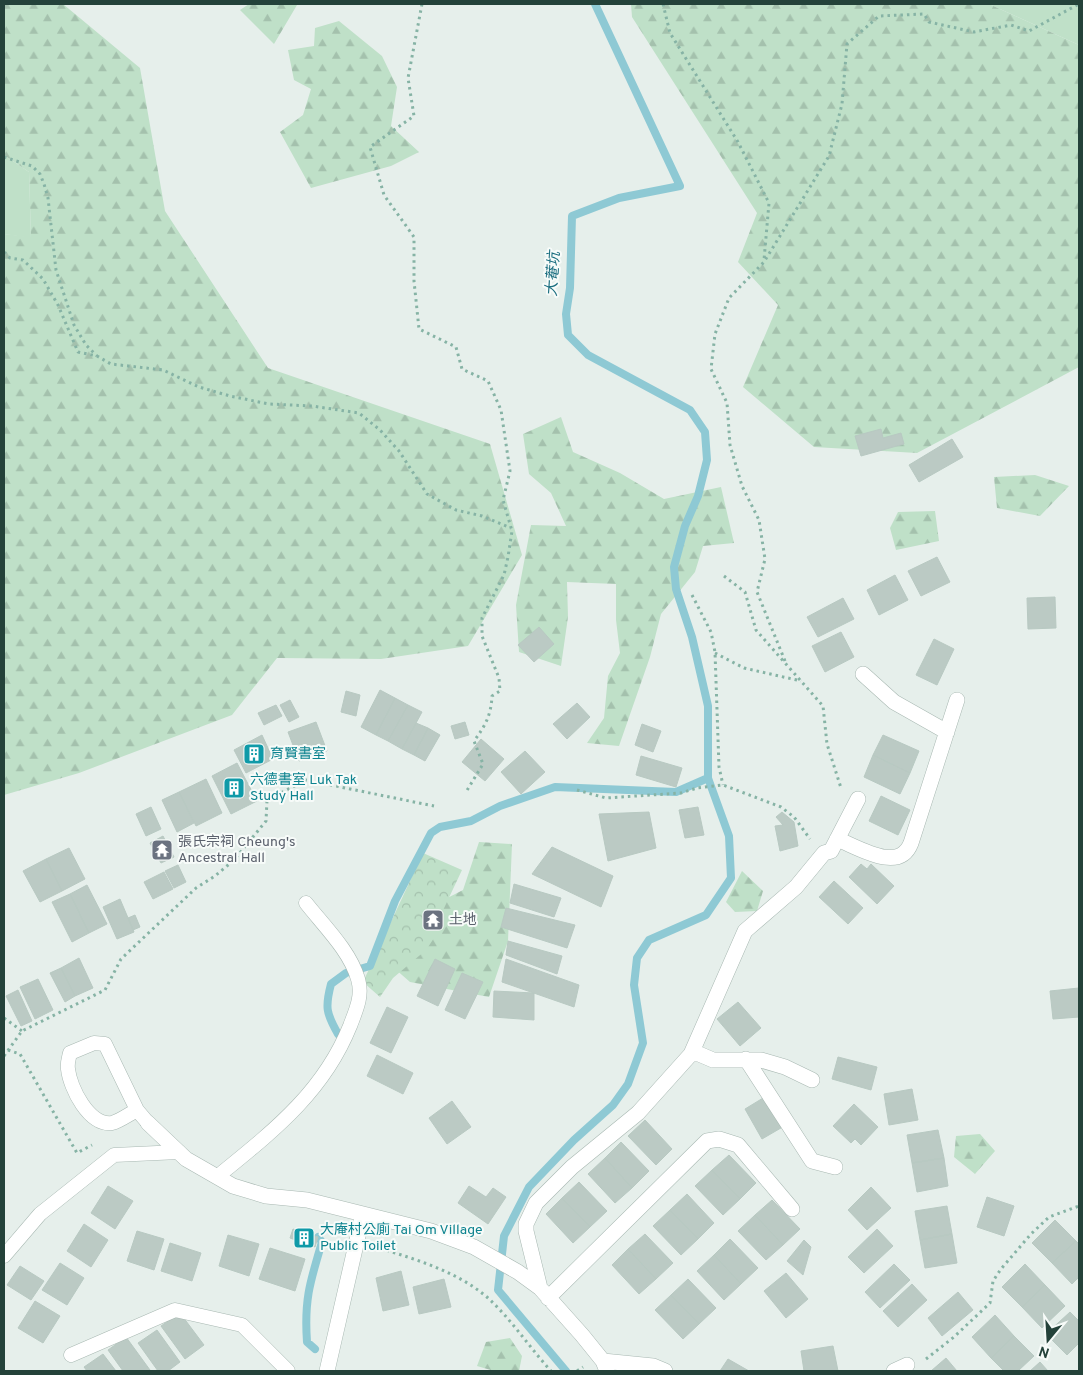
<svg xmlns="http://www.w3.org/2000/svg" width="1083" height="1375" viewBox="0 0 1083 1375" font-family="Overpass,'Noto Sans TC',sans-serif">
<style>
.green{fill:#bfe0c8}
.forest{fill:url(#forest-firs)}
.park{fill:url(#park-crowns)}
.lines{fill:none;stroke-linecap:round;stroke-linejoin:round}
.stream{stroke:#8ec9d4;stroke-width:8}
.building{fill:#bbcac4;stroke:#b8c9c2}
.service-casing{stroke:#a8b8b2;stroke-width:15}
.minor-casing{stroke:#a8b8b2;stroke-width:16}
.path{stroke:#86b3a5;stroke-width:3;stroke-dasharray:2.5 4;stroke-linecap:butt}
.service{stroke:#fff;stroke-width:14}
.minor{stroke:#fff;stroke-width:15}
.labels{text-anchor:middle;dominant-baseline:central;stroke-width:4;stroke-linejoin:round;paint-order:stroke}
.culture-label{font-size:14px;fill:#0d838f;stroke:#f7fbf9;text-anchor:start}
.worship-label{font-size:14px;fill:#5b616d;stroke:#f7fbf9;text-anchor:start}
.water-label{font-size:15px;font-style:italic;fill:#1c6f80;stroke:#f7fbf9}
</style>
<defs>
<pattern id="forest-firs" width="22" height="20" patternUnits="userSpaceOnUse" patternTransform="scale(1.25)"><rect width="22" height="20" fill="#bfe0c8"/><path d="M5 1l3.5 6h-7zM16 11l3.5 6h-7z" fill="#a4c1ad"/></pattern>
<pattern id="park-crowns" width="20" height="18" patternUnits="userSpaceOnUse" patternTransform="scale(1.25)"><rect width="20" height="18" fill="#bfe0c8"/><path d="M2 6a3 3 0 1 1 6 0M12 15a3 3 0 1 1 6 0" fill="none" stroke="#a4c1ad"/></pattern>
</defs>
<rect width="100%" height="100%" fill="#e6efeb"/>
<path class="green" d="M989,4h90v41z
M4,155l25,17 2,66 -27,-4z"/>
<path class="forest" d="M4,4h59l77,64 25,143 103,157 222,76 32,111 -54,91 -87,13 -104,-1 -45,57 -153,58 -75,22v-561l27,3 -2,-65 -25,-17z
M249,4h47l1,1 -23,39 -34,-34z
M631,4h358l90,41v322l-162,86 -103,-6 -71,-60 35,-82 -40,-43 19,-49 -125,-196z
M339,21l43,35 15,31 -6,39 28,26 -28,14 -80,22 -31,-56 23,-17 8,-26 -17,-9 -6,-30 26,-4 1,-18z
M561,417l12,35 47,21 44,26 57,-12 13,56 -31,3 -8,26 -34,42 -11,43 -31,89 -32,-3 17,-25 4,-42 12,-23 -4,-33v-36l-49,-2 1,35 -7,49 -42,-14 -3,-47 15,-80 35,1 -15,-33 -22,-19 -6,-40z
M1035,475l34,11 -29,30 -43,-8 -3,-31z
M935,511l4,30 -43,9 -6,-22 8,-16z
M479,842l33,2 -4,97 -19,56 -79,-15 -16,-14 18,-52 51,-26z
M742,871l21,20 -6,20 -22,1 -9,-10z
M980,1134l15,17 -20,23 -21,-17 2,-21z
M510,1338l12,18 -3,15h-25l-17,-5 9,-24z"/>
<path class="park" d="M423,853l39,17 -24,51 -2,14 -10,15 -33,28 -13,19 -17,-15z"/>
<g class="lines">
<path class="stream" d="M338,1034c-12,-21 -13,-27 -7,-50l15,-11 24,-7 25,-65 36,-68 9,-6 31,-6 29,-15 55,-19 121,5 32,-14
M315,1349l-8,-7c-3,-42 3,-60 15,-100l-4,-5
M566,1371l-68,-81 6,-54 25,-49 45,-47 39,-35 15,-21 15,-41 -9,-58 3,-27 12,-18 57,-25 25,-37 -2,-42 -21,-58v-72l-16,-69 -16,-48 -2,-22 11,-41 13,-30 9,-36 -2,-28 -15,-22 -102,-55 -20,-20 -2,-21 4,-26 2,-72 47,-18 61,-12 -85,-182"/>
</g>
<path class="building" d="M881,429l2,9 18,-5 3,11 -43,12 -6,-20z
M952,439l11,18 -44,25 -10,-17z
M937,557l13,25 -29,14 -13,-25z
M895,575l13,25 -29,15 -12,-25z
M1055,597l1,31 -28,1 -1,-31z
M843,598l11,21 -36,18 -11,-20z
M539,627l15,17 -20,18 -16,-17z
M841,632l13,25 -29,15 -13,-26z
M934,639l20,10 -17,36 -21,-10z
M380,690l15,8 -19,37 -15,-8z
M346,691l14,4 -4,21 -15,-4z
M395,698l13,7 -20,36 -12,-6z
M290,700l9,17 -10,5 -9,-17z
M577,703l13,14 -23,22 -14,-15z
M276,705l6,11 -18,9 -6,-12z
M408,705l14,7 -20,37 -14,-8z
M316,722l11,29 -28,10 -11,-29z
M465,722l4,13 -14,4 -4,-13z
M416,723l12,5 -14,27 -12,-6z
M642,724l19,7 -8,21 -18,-7z
M428,728l12,7 -15,26 -11,-6z
M262,735l11,24 -27,14 -12,-23z
M883,735l36,16 -9,22 -37,-18z
M481,739l23,20 -19,22 -23,-19z
M525,751l20,21 -24,22 -20,-22z
M873,755l37,18 -10,21 -36,-17z
M641,756l41,12 -6,19 -40,-12z
M237,763l20,38 -26,13 -19,-38z
M206,779l16,34 -26,13 -17,-34z
M179,792l15,31 -17,9 -15,-32z
M881,796l29,14 -12,25 -29,-14z
M151,807l10,22 -15,7 -10,-22z
M698,807l6,28 -19,3 -6,-28z
M649,812l7,36 -48,13 -9,-47z
M782,812l12,10 4,24 -18,5 -5,-25 8,-1 -7,-8z
M163,836l11,21 -13,6 -11,-20z
M552,847l61,29 -12,31 -69,-33z
M69,848l16,31 -23,12 -16,-32z
M46,859l16,32 -22,11 -17,-31z
M861,864l6,5 4,-5 23,22 -17,18 -28,-27z
M178,865l8,17 -12,6 -9,-17z
M164,872l9,17 -20,10 -9,-17z
M834,881l29,27 -15,16 -29,-27z
M514,884l47,14 -7,19 -44,-14z
M87,885l20,39 -18,9 -19,-39z
M70,894l19,39 -17,9 -20,-40z
M120,899l14,33 -17,7 -14,-32z
M506,908l69,17 -8,23 -66,-21z
M135,915l5,12 -7,3 -5,-12z
M508,941l54,15 -5,18 -51,-19z
M79,958l14,30 -18,8 -14,-28z
M435,959l20,10 -17,37 -21,-10z
M506,959l73,26 -5,22 -72,-25z
M61,968l14,28 -10,6 -15,-29z
M462,973l21,9 -18,37 -20,-9z
M38,979l15,31 -18,9 -15,-32z
M1079,988v29l-26,2 -3,-28z
M18,990l14,31 -11,5 -15,-30z
M494,991l40,2v27l-41,-3z
M738,1002l23,26 -21,18 -23,-27z
M387,1007l21,10 -17,36 -21,-10z
M377,1055l36,18 -10,21 -36,-18z
M838,1057l39,10 -6,23 -39,-11z
M912,1089l6,31 -29,5 -5,-31z
M768,1095l18,30 -24,14 -17,-30z
M452,1101l19,26 -24,17 -18,-26z
M854,1104l24,23 -17,18 -6,-6 -4,4 -18,-17z
M645,1120l27,29 -16,16 -28,-29z
M938,1130l6,28 -32,5 -5,-28z
M621,1142l28,29 -17,17 -27,-30z
M729,1155l27,28 -16,16 -28,-29z
M605,1158l27,30 -17,15 -27,-29z
M944,1158l4,28 -31,6 -5,-29z
M712,1170l28,29 -17,16 -28,-29z
M579,1182l28,29 -17,16 -28,-29z
M108,1186l25,15 -18,28 -24,-16z
M469,1186l17,11 7,-9 13,9 -18,27 -30,-21z
M871,1187l20,21 -24,22 -19,-20z
M687,1194l27,29 -16,16 -28,-29z
M987,1197l27,9 -10,30 -27,-9z
M562,1198l28,29 -17,16 -27,-29z
M772,1200l28,29 -17,16 -28,-30z
M947,1206l5,28 -32,6 -5,-29z
M670,1210l28,29 -17,16 -28,-29z
M755,1215l28,30 -17,15 -28,-29z
M1055,1220l21,21 -24,22 -20,-20z
M84,1224l24,16 -17,27 -24,-16z
M293,1229l25,8 -3,10 -25,-9z
M877,1229l16,17 -29,27 -16,-16z
M137,1231l27,8 -10,31 -27,-9z
M645,1234l28,29 -17,16 -28,-30z
M952,1234l5,29 -32,5 -5,-28z
M228,1235l31,9 -10,32 -30,-10z
M730,1239l28,29 -17,16 -27,-29z
M804,1240l7,7 -8,28 -16,-14z
M1076,1241l3,3v33l-7,7 -20,-21z
M170,1243l31,10 -9,28 -31,-10z
M270,1248l35,11 -10,32 -36,-12z
M628,1249l28,30 -17,15 -27,-29z
M714,1255l27,29 -17,16 -27,-29z
M60,1263l24,15 -17,27 -25,-15z
M894,1264l16,16 -30,28 -15,-16z
M1025,1264l20,21 -23,22 -20,-20z
M20,1266l24,15 -13,19 -24,-15z
M401,1271l8,34 -26,6 -7,-33z
M786,1273l22,26 -22,19 -22,-27z
M444,1279l7,28 -32,7 -6,-27z
M688,1279l28,29 -17,16 -28,-29z
M912,1284l15,16 -29,27 -15,-16z
M1045,1285l20,21 -23,22 -20,-21z
M958,1292l15,18 -31,26 -14,-18z
M671,1295l28,29 -16,15 -28,-29z
M35,1301l25,15 -17,27 -25,-15z
M1070,1312l9,9v22l-12,12 -21,-21z
M180,1313l24,32 -19,14 -24,-33z
M995,1315l19,21 -23,22 -19,-21z
M157,1330l23,32 -12,9h-10l-20,-28z
M1014,1336l20,20 -16,15h-14l-13,-13z
M126,1337l24,33 -2,1h-25l-15,-21z
M833,1346l5,25h-34l-3,-20z
M103,1354l13,17h-29l-3,-4z
M946,1358l11,13h-26z
M728,1359l21,12h-29z
M1040,1362l8,9h-18z"/>
<g class="lines">
<g class="service-casing">
<path id="service" d="M137,1110c-8,4 -17,11 -25,13 -23,3 -42,-35 -44,-54 -1,-6 1,-11 2,-16l24,-10 11,1 32,66 11,13
M218,1176c54,-44 105,-83 132,-150 6,-16 13,-30 8,-47 -8,-28 -34,-53 -52,-76
M4,1256l36,-42 74,-59 65,-3
M71,1355l104,-45 67,15 46,46"/>
</g>
<g class="minor-casing">
<path id="minor" d="M863,674l31,28 53,30
M837,839c21,8 62,35 74,4l46,-143
M691,1054h8l14,6h48l24,7 27,13
M746,1059l66,102 23,6
M148,1123l38,36 47,27 33,10 41,4 124,31 43,16 44,25 22,16 42,47 21,26 4,10
M540,1288l-14,-57v-7l10,-21 36,-36 66,-54 53,-59 54,-123 51,-44 28,-34 7,-2 27,-52
M548,1298l159,-157 12,-2 19,6 54,64
M603,1361l50,5 12,5
M327,1371l36,-157
M894,1371l13,-6"/>
</g>
<path class="path" d="M422,4l-14,74 6,38 -44,31 14,48 30,42v44l5,48 37,18 6,22 26,12 13,29 9,61 -7,29 9,31 -4,26 -4,18 -22,43v18l17,42 1,13 -8,5c-1,20 -7,30 -18,45l9,23 -17,28
M663,4l7,29 68,109 31,61 -5,57
M4,157l28,9 8,8 4,10 4,14 8,72 18,55 12,20 11,11
M4,252l6,6 13,2 20,19 15,26 20,47 19,4 14,8 52,6 36,17 31,9 39,8 43,2 47,7 21,17 19,21 28,43 29,16 26,6 29,12
M724,576l21,16 11,38 67,76 4,38 14,44
M692,595l19,37 4,20 4,115 4,18
M715,653l29,15 57,13
M785,661l-28,-69 8,-33 -6,-39 -17,-34 -12,-41 -3,-42 -16,-34 4,-35 14,-36 35,-36 65,-106 13,-52 5,-60 32,-28 45,-2 5,8 45,10 37,-7 18,6 50,-27
M577,790l29,8 75,-5 16,-5 26,-3 58,22 13,10 16,22
M4,1018l18,13
M8,1050l12,4 57,99 15,-8
M4,1056l18,-25 83,-41 16,-31 75,-71 19,-12 19,-16 32,-39 1,-21 39,-20 128,26
M374,1248l9,1c37,12 75,23 105,49 23,21 42,50 63,73
M926,1359l28,-22 36,-34 3,-22 8,-12 30,-35 18,-17 30,-11
M577,1371l6,-4"/>
<use href="#service" class="service"/>
<use href="#minor" class="minor"/>
</g>
<defs>
<g id="building-square" transform="scale(1.125)"><rect x="-9" y="-9" width="18" height="18" rx="4" fill="#0f9aa8" stroke="#f7fbf9"/><path d="M-4-6H4V6H1V3H-1V6H-4ZM-2.5-4.3h1.7v1.8h-1.7ZM.8-4.3h1.7v1.8H.8ZM-2.5-1h1.7V.8h-1.7ZM.8-1h1.7V.8H.8Z" fill="#fff"/></g>
<g id="temple-square" transform="scale(1.125)"><rect x="-9" y="-9" width="18" height="18" rx="4" fill="#6b7280" stroke="#f7fbf9"/><path d="M0-6L5-2H3V0L6.5 2.5H4V6H1.5V3h-3V6H-4V2.5H-6.5L-3 0V-2H-5Z" fill="#fff"/></g>
</defs>
<g fill-rule="evenodd">
<use href="#building-square" x="254" y="754"/>
<use href="#building-square" x="234" y="788"/>
<use href="#temple-square" x="162" y="850"/>
<use href="#temple-square" x="433" y="920"/>
<use href="#building-square" x="304" y="1238"/>
</g>
<g class="labels">
<g class="culture-label">
<text x="270" y="754">育賢書室</text>
<text x="250" y="780">六德書室 Luk Tak<tspan x="250" dy="16">Study Hall</tspan></text>
<text x="320" y="1230">大庵村公廁 Tai Om Village<tspan x="320" dy="16">Public Toilet</tspan></text>
</g>
<g class="worship-label">
<text x="178" y="842">張氏宗祠 Cheung's<tspan x="178" dy="16">Ancestral Hall</tspan></text>
<text x="449" y="920">土地</text>
</g>
<g class="water-label">
<text transform="translate(554 274) rotate(-86)">大菴坑</text>
</g>
</g>
<rect width="1083" height="1375" fill="none" stroke="#24423a" stroke-width="10"/>
<g transform="translate(1048 1340) rotate(198)" stroke="#f7fbf9" stroke-width="4" paint-order="stroke">
<path d="M0-4L9 19L0 12L-9 19Z" fill="#24423a"/>
<text y="-8" font-size="14" font-weight="bold" text-anchor="middle" fill="#24423a">N</text>
</g>
</svg>
